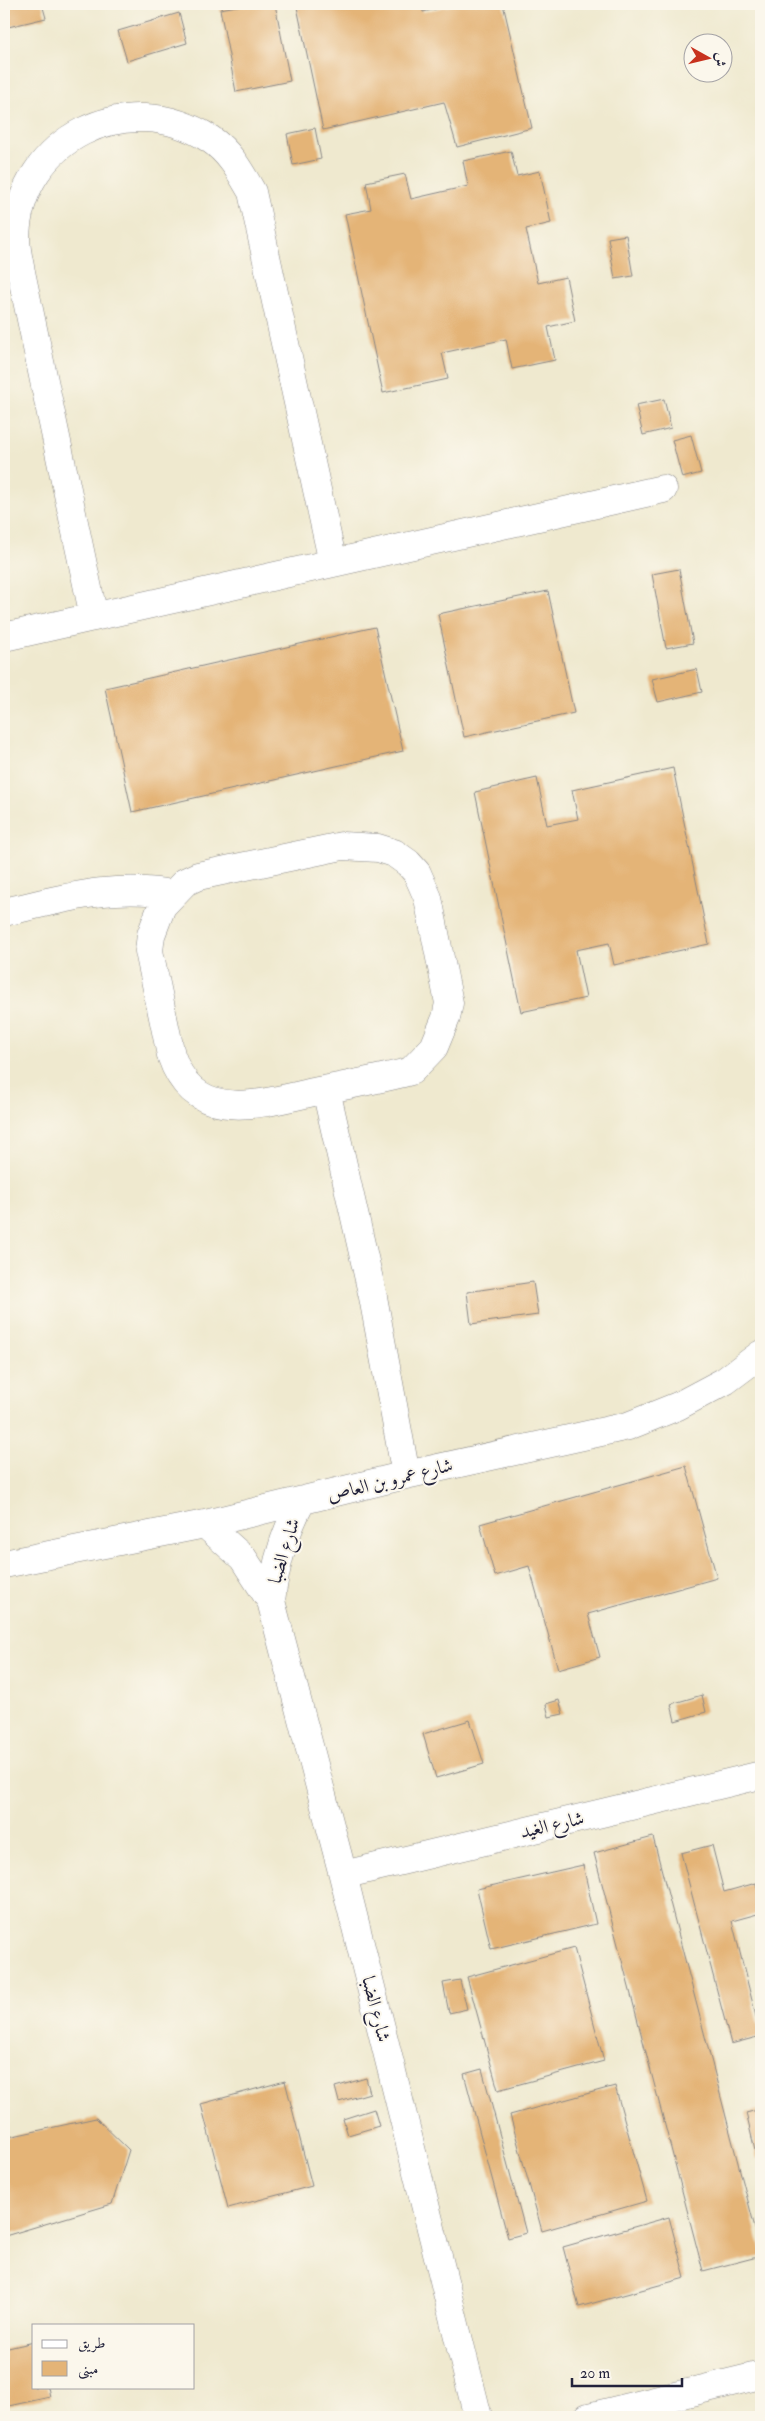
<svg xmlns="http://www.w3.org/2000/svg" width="765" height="2421" viewBox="0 0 765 2421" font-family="'IM FELL Double Pica',Amiri,serif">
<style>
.building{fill:#e4b477}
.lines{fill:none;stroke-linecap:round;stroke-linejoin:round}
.minor-casing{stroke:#888685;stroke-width:29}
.minor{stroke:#fff;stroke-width:28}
.labels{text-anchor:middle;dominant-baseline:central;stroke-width:4;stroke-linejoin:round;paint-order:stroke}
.street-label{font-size:19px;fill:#22223b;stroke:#fbf7ec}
</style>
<rect width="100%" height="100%" fill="#fbf7ec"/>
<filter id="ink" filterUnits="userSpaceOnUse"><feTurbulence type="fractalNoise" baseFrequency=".02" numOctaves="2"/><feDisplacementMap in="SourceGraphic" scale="10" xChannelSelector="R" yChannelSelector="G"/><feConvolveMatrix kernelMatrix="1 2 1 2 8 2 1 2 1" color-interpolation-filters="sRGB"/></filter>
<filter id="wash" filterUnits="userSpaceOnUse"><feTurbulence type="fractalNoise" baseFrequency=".0096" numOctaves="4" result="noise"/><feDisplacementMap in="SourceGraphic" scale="20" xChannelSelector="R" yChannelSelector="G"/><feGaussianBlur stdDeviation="1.12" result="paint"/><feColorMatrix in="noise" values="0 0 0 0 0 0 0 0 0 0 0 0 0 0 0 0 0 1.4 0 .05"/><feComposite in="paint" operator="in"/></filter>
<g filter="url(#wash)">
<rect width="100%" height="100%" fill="#efe9cf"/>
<g id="blocks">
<path class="building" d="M4,4h38l4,14 -42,10z
M248,4h27l15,77 -54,11 -16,-83z
M313,4h109l1,8 34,-8h46l29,124 -75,19 -13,-45 -121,28 -26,-123z
M179,13l8,30 -60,18 -9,-30z
M315,128l6,31 -28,6 -6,-31z
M511,151l6,25 23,-5 11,52 -25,6 12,54 28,-6 9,44 -27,6 7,33 -43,9 -6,-30 -64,14 6,26 -65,14 -38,-179 26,-5 -5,-27 39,-8 6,25 57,-13 -5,-25z
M626,235l7,41 -18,3 -7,-41z
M664,399l7,29 -28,7 -7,-30z
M691,435l10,38 -19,5 -10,-38z
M679,569l14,74 -27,5 -14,-74z
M548,591l26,122 -110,24 -26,-123z
M375,627l28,124 -271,61 -27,-124z
M697,669l5,23 -44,10 -6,-23z
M673,768l36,176 -95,21 -5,-22 -33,7 10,48 -65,14 -46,-220 62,-14 10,47 31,-6 -6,-29z
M533,1282l5,33 -67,9 -4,-32z
M686,1466l31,112 -129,36 12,43 -42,12 -29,-103 -34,10 -15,-52z
M702,1695l4,17 -31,9 -4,-17z
M559,1700l4,14 -14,3 -3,-13z
M470,1720l14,44 -48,14 -13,-44z
M653,1837l108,414v5l-58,15 -109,-418z
M712,1845l12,47 32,-9 5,21v9l-29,8 29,115 -30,8 -50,-191z
M583,1865l13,59 -105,25 -14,-60z
M574,1948l30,113 -106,29 -31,-113z
M460,1980l7,29 -18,4 -6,-30z
M482,2069l44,164 -18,5 -44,-164z
M366,2078l4,15 -31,9 -4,-15z
M285,2081l27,105 -84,22 -27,-104z
M615,2086l32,115 -105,30 -32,-116z
M374,2109l5,17 -31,9 -5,-16z
M761,2109v48l-4,2 -11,-46z
M96,2118l33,32 -17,54 -107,32 -1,-98z
M669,2217l16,61 -106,29 -16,-60z
M34,2342v45h14l2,10 -46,10v-58z"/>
</g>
</g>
<g filter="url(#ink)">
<use href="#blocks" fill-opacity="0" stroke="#888685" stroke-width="1"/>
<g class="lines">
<g class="minor-casing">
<path id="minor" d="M94,617l-73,-345c-2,-11 -5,-23 -5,-34 3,-100 112,-152 194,-99 20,13 31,34 42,53l81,371
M4,637l659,-148
M342,846l36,2 16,5 14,10 9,10 11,25 21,105 -3,15 -12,29 -23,24c-30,8 -62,14 -93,20 -56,12 -123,36 -147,-36l-22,-104 2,-16 11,-29 23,-24 13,-6z
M4,912c59,-13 107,-29 169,-18
M326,1090l47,207 33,178
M205,1524l38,34 28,43 72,274 135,542
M4,1564l201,-40 201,-49 222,-49 50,-20 47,-25 36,-27
M271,1601c4,-36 13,-67 30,-99
M343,1875l418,-100
M588,2417l173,-42"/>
</g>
<use href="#minor" class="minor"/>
</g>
</g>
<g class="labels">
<g class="street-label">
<text transform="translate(390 1480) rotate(-14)">شارع عمرو بن العاص</text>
<text transform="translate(284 1551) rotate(-73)">شارع الضبا</text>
<text transform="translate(552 1825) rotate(-13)">شارع الغيد</text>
<text transform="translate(376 2009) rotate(76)">شارع الضبا</text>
</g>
</g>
<rect width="765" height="2421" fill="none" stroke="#fbf7ec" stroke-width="20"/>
<rect x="32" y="2324" width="162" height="65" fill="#fbf7ec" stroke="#a4a2a5"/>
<rect x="42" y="2340" width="25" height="8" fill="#ffffff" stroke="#a4a2a5"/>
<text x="78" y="2348" font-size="15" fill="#22223b">طريق</text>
<rect x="42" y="2361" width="25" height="15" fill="#e4b477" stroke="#a4a2a5"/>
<text x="78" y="2374" font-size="15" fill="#22223b">مبنى</text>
<g transform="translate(708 58) rotate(98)"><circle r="24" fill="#fbf7ec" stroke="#a4a2a5"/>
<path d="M0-4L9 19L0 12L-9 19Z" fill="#c8321e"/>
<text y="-8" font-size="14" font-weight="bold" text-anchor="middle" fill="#22223b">ش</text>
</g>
<path d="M572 2378v8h110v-8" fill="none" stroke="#22223b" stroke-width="2.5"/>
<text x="580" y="2378" font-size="15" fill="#22223b" stroke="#fbf7ec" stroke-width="4" paint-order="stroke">20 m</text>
</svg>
